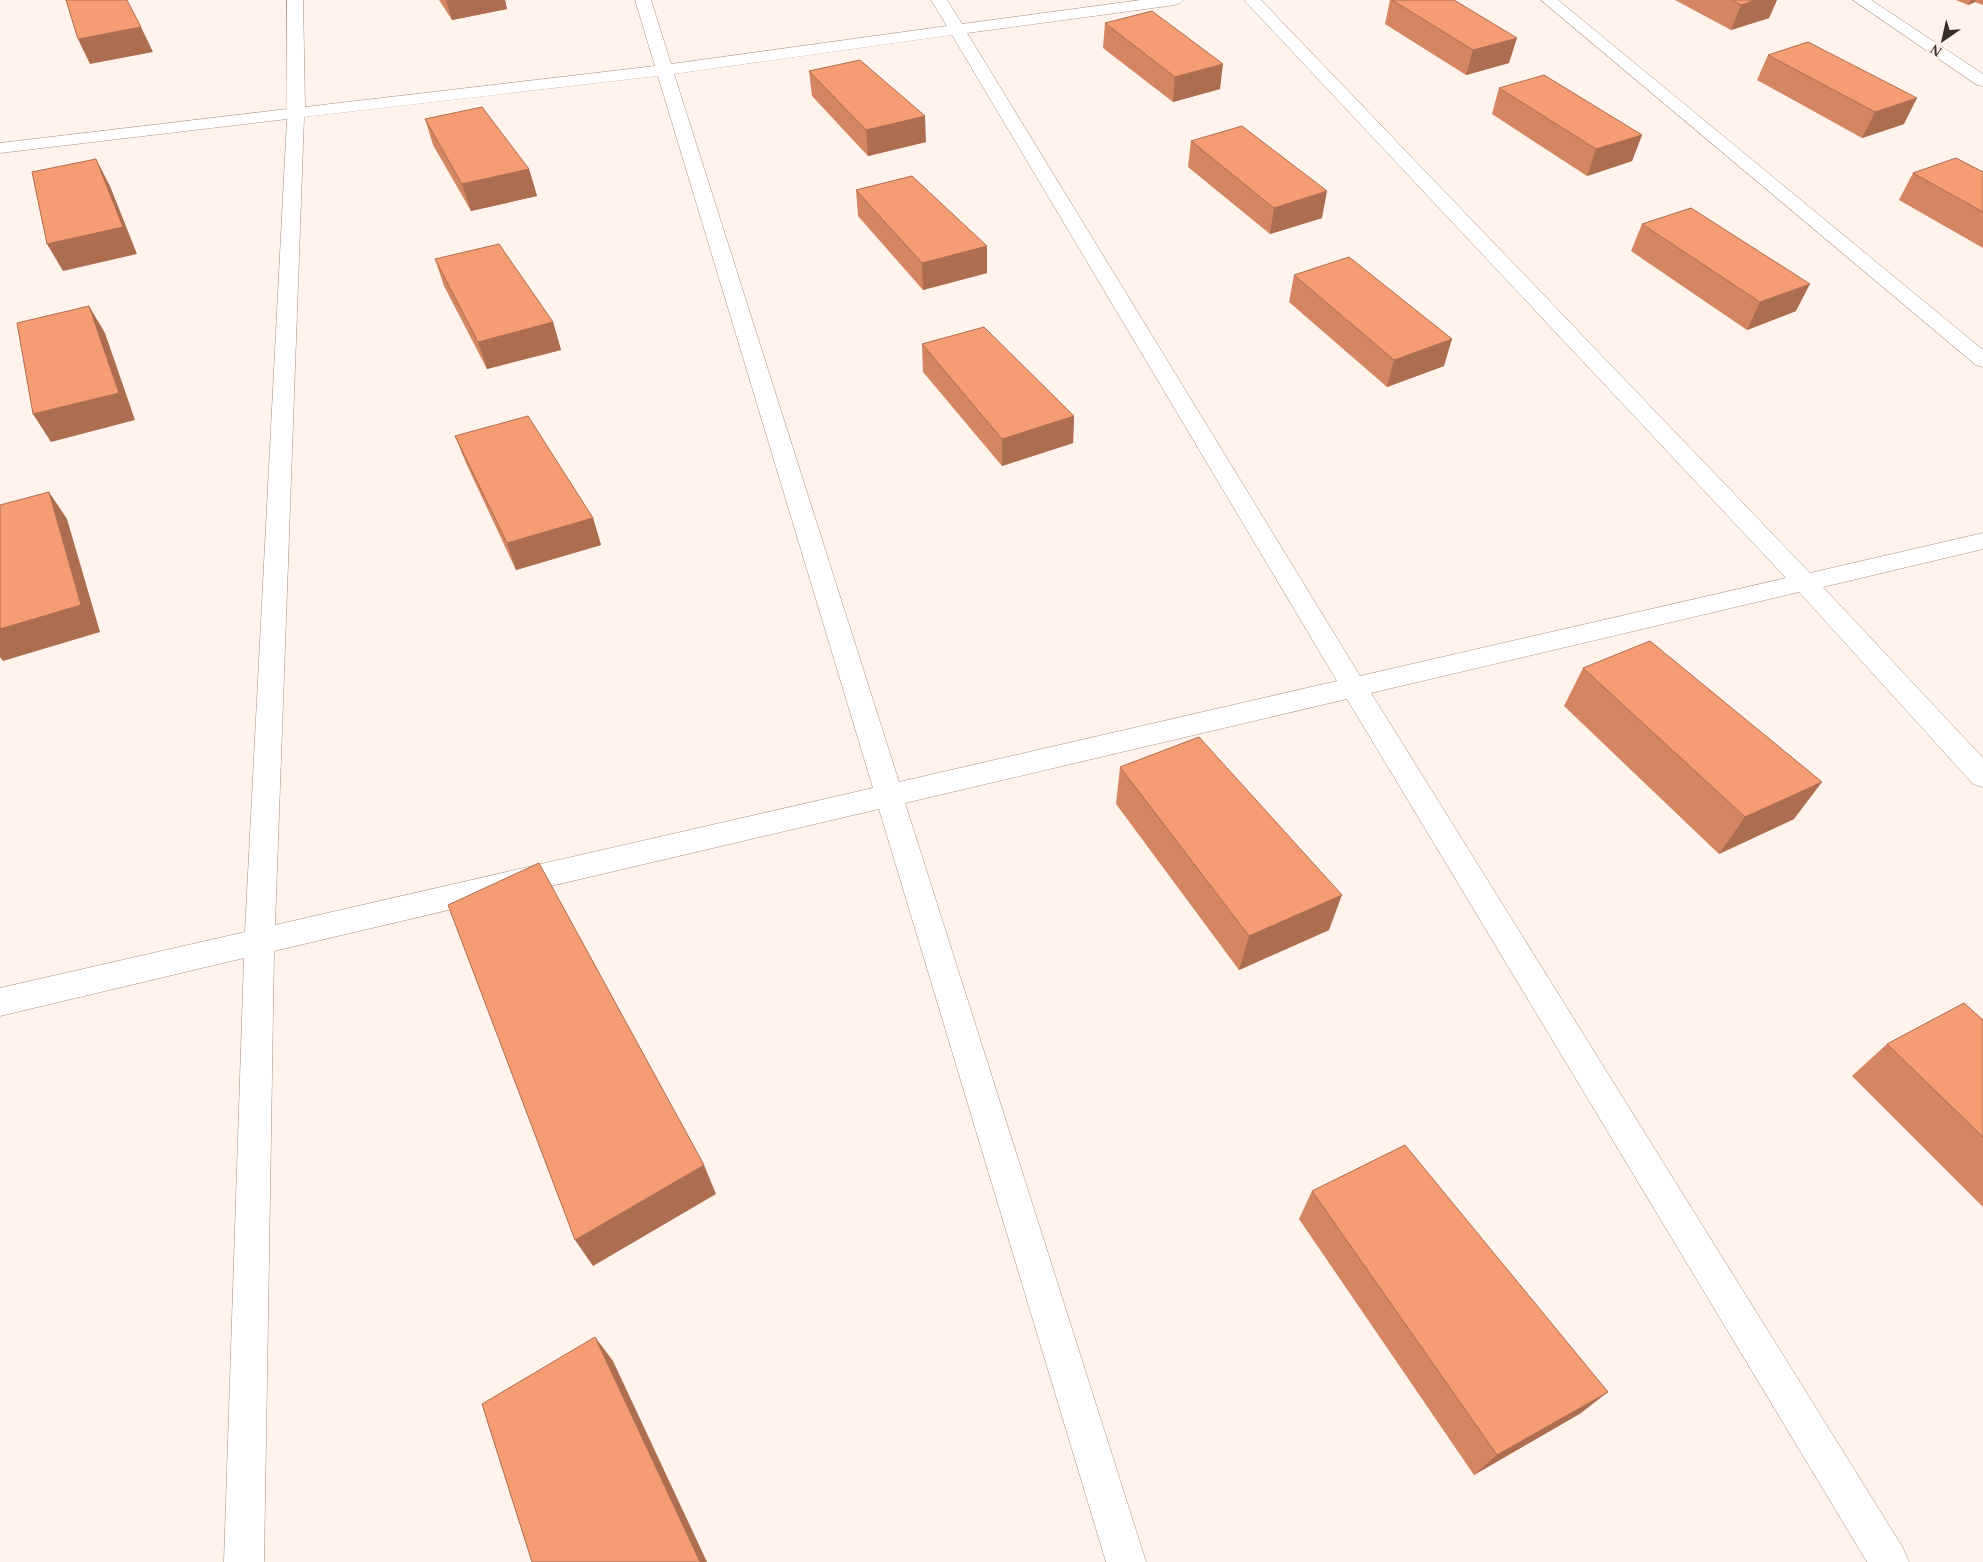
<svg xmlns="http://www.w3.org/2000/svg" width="1983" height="1562" viewBox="0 0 1983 1562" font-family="Georgia,serif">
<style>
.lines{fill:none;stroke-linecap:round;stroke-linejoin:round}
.minor-casing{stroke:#aa8f7d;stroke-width:1}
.minor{fill:#fff;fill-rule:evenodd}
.wall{fill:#d48663}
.shaded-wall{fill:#ac6d50}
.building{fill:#f69c73;stroke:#ac6d50}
</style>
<rect width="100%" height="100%" fill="#fff3eb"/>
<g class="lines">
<g class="minor-casing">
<path id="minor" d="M287,0h16l2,107 350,-41 -20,-66h16l20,64 276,-38 -16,-26h16l15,24 179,-24h42l-3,3 -5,2 -208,28 393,643 426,-98 -542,-578h17l549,573 173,-40v16l-160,38 160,171v29l-10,-3 -174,-192 -428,101 532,855 6,14h-42l-520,-863 -442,104 241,759h-40l-227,-753 -605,142 -10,611h-40l20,-604 -244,58v-28l245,-56 42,-813 -287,34v-10l287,-34zM952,35l385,646 -438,101 -225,-708zM658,76l215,712 -598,137 29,-808z
M1541,0h17l425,350v17l-7,-2z
M1853,0h18l112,74v12l-6,-1z"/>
</g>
<use href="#minor" class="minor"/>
</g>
<path class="wall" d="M439,0h66l2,9 -55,11z
M1390,0h64l55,63 -43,12 -81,-51z
M1675,0h102l-8,18 -38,12z
M1956,0h27v5l-8,-3 -7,3z
M1105,23l115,66 -47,13 -70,-54z
M1768,55l136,69 -42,14 -105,-58z
M809,71l117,71 -58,14 -56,-60z
M1499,88l143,47 -10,26 -45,15 -95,-62z
M425,119l104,50 8,27 -66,15 -38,-66z
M1191,141l131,77 -52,16 -82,-67z
M1983,172v76l-84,-48 14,-27z
M856,190l131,56v27l-64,17 -65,-74z
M1642,224l154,87 -49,19 -116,-79z
M435,259l118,63 8,28 -74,19 -43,-83z
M1294,275l150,91 -57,21 -98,-85z
M922,344l152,72 -1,27 -71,23 -79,-94z
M455,436l138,82 8,27 -85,25 -50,-107z
M1583,668l211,151 -75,35 -155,-148z
M1120,767l209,163 -90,40 -123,-166z
M1983,1020v187l-131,-131 35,-32z
M1312,1191l269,222 -107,62 -175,-256z"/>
<path class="shaded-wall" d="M446,0h59l2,9 -55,11z
M1756,0h21l-8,18 -38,12 10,-25z
M1971,0h5l-1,2 -7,3z
M141,27l12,25 -63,12 -12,-25z
M1517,38l-8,25 -43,12 7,-25z
M1223,64l-3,25 -47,13 2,-25z
M1917,98l-13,26 -42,14 13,-26z
M925,116l1,26 -58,14 -2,-26z
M1642,135l-10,26 -45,15 9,-27z
M96,159l14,27 27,68 -74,17 -16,-27z
M529,169l8,27 -66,15 -9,-27z
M1327,191l-5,27 -52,16 4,-26z
M987,246v27l-64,17 -1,-27z
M1810,284l-14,27 -49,19 13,-28z
M89,306l16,27 30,87 -84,22 -18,-28z
M553,322l8,28 -74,19 -9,-27z
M1452,339l-8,27 -57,21 7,-27z
M1074,416l-1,27 -71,23v-27z
M49,492l18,27 33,113 -97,29 -3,-4v-28z
M593,518l8,27 -85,25 -9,-27z
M1822,782l-28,37 -75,35 26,-37z
M1342,895l-13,35 -90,40 10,-34z
M704,1165l12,29 -123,72 -18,-26z
M595,1337l18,24 94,201h-7z
M1608,1392l-27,21 -107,62 23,-20z"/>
<path class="building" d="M66,0h61l14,27 -63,12z
M1392,0h62l63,38 -44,12z
M1732,0h24l-15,5z
M1152,11l71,53 -48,13 -70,-54z
M1808,42l109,56 -42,14 -107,-57z
M860,60l65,56 -59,14 -57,-59z
M1544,75l98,60 -46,14 -97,-61z
M482,107l47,62 -67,15 -37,-65z
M1242,126l85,65 -53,17 -83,-67z
M1956,158l27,14v40l-70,-39z
M96,159l27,68 -76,17 -15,-72z
M912,176l75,70 -65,17 -66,-73z
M1691,208l119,76 -50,18 -118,-78z
M499,244l54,78 -75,20 -43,-83z
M1349,257l103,82 -58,21 -100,-85z
M89,306l30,87 -86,21 -16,-91z
M984,327l90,89 -72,23 -80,-95z
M528,416l65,102 -86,25 -52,-107z
M49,492l32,113 -81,24v-124z
M1650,641l172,141 -77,35 -162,-149z
M1199,737l143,158 -93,41 -129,-169z
M539,863l165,302 -129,75 -127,-335z
M1964,1003l19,17v117l-96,-93z
M1405,1145l203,247 -111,63 -185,-264z
M595,1337l105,225h-168l-50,-158z"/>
<g transform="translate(1943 40) rotate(214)" stroke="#fff3eb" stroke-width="4" paint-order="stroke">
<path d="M0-4L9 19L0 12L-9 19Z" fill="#392e27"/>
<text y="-8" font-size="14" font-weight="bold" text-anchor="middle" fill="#392e27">N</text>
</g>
</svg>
